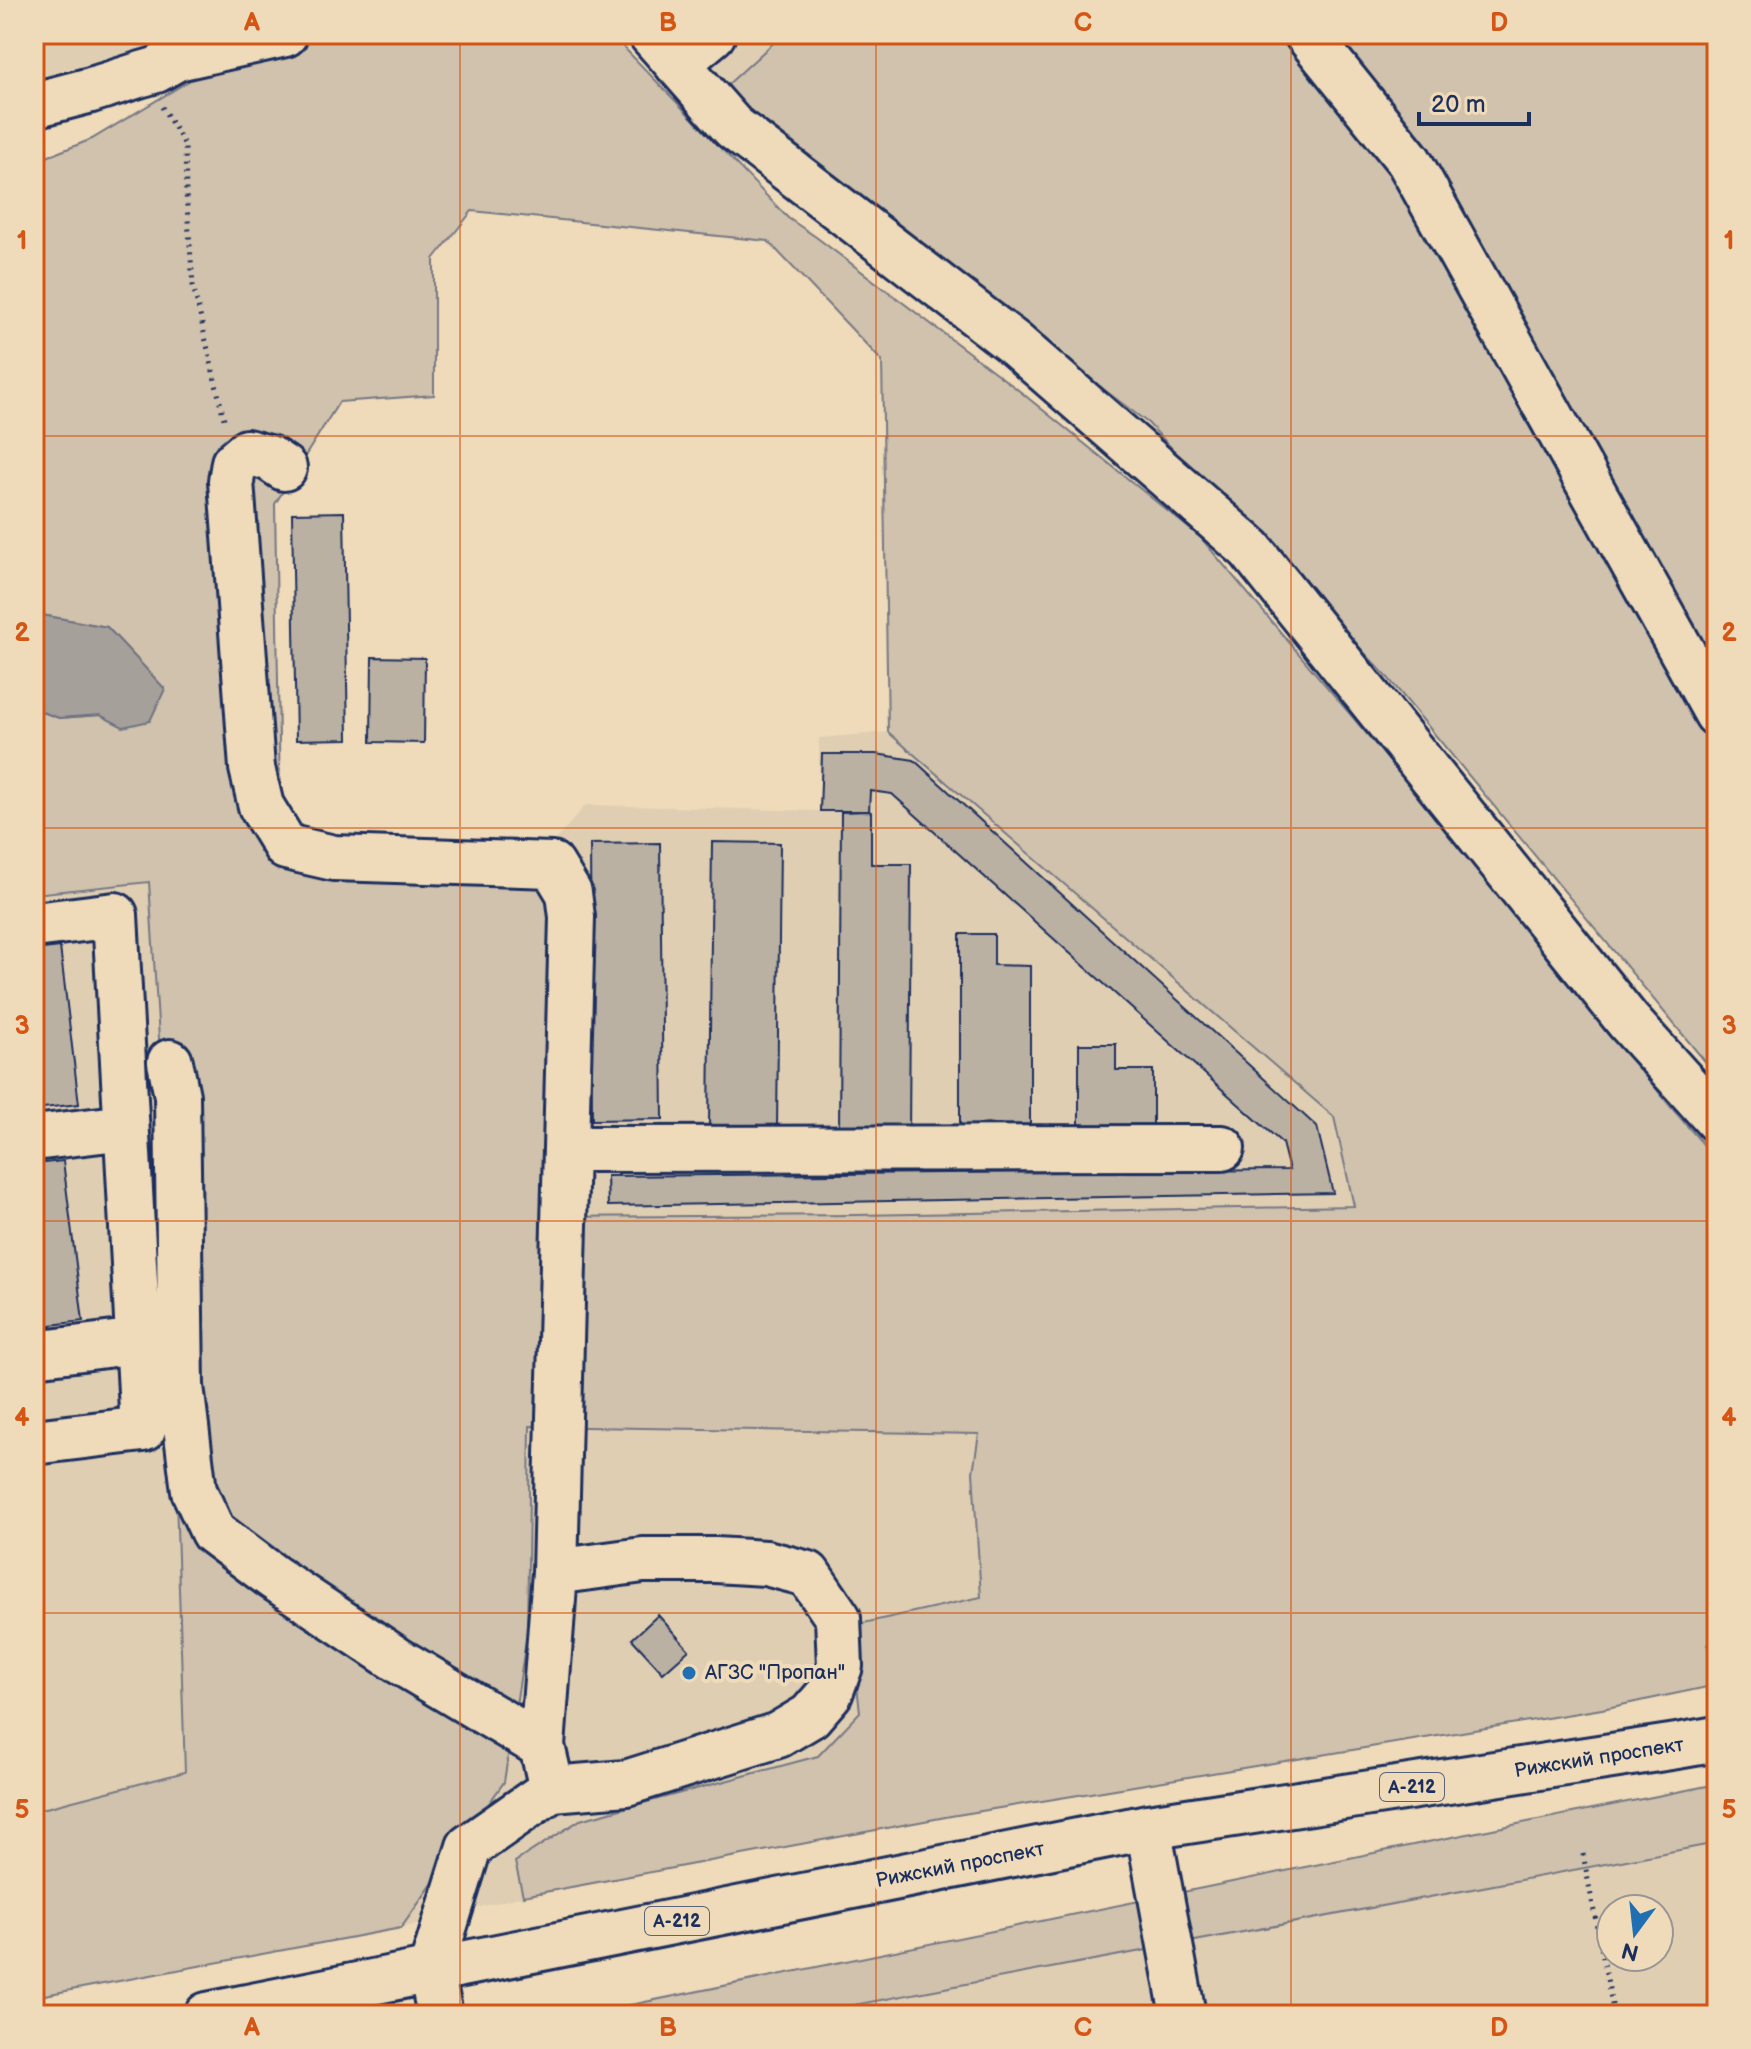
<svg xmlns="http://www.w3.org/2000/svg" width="1751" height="2049" viewBox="0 0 1751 2049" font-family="'Balsamiq Sans',sans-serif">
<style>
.built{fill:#dfceb2;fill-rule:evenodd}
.green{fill:#d0c2ac;stroke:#767885;stroke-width:2;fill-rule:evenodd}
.water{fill:#a6a09a;stroke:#6e7382;stroke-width:2}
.building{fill:#bbb1a3;stroke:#1b2f5e;stroke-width:2}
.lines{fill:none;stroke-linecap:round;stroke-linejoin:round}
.minor-casing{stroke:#1b2f5e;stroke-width:50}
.highway-casing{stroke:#1b2f5e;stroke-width:50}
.path{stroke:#1b2f5e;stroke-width:5;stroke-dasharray:2 6;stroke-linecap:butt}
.minor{stroke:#efdbb9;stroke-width:44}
.highway{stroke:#efdbb9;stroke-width:44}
.grid{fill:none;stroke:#d45514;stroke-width:2;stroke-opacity:0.55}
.poi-dot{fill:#1f6fb2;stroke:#efdbb9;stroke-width:3}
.labels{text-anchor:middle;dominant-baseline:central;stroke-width:8;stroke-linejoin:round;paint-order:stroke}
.shield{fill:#efdbb9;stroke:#5b6379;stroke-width:2}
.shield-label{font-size:18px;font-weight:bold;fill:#1b2f5e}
.poi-label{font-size:20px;fill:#1b2f5e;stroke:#efdbb9;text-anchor:start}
.street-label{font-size:20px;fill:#1b2f5e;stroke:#efdbb9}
.neatline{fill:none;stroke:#d45514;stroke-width:3}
.grid-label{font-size:26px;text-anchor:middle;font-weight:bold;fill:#d45514}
</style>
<rect width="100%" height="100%" fill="#efdbb9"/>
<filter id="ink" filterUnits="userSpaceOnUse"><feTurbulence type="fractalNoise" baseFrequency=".0125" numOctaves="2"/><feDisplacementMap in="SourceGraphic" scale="16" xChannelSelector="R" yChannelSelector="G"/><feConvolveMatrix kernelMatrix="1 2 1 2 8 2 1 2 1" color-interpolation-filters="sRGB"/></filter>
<g filter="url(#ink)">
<path class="built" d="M34,34h205l-171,35 -34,11z
M675,34h108l-59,54z
M888,732l446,385 20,89 -498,9 -315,2 11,-373 34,-39 234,6 -1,-73z
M149,881l14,220 22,672 -151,38v-917z
M529,1426l451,8 -7,38 8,125 -130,29 9,86 -42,44 -238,64 -65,42 8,34 -122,32 103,-147 23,-147z
M1717,1843v172h-916zM1611,1909h48v48h-48z"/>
<path class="green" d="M316,34h295l177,184 28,19 201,152 184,149 291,344 178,224 47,54v483l-9,2 9,21v19l-115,24 -651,107 -428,80 -8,-34 65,-42 238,-64 42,-44 -10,-86 131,-29 -8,-125 6,-38 -449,-8 -3,208 -23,148 -103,146 -367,69v-186l151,-39 -22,-671 -14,-219 -115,12v-185l25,9 41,-3 64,-26 -57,-62 -65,-12 -8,1v-454l58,-23 112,-67zM472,211l296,30 114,120 6,371 446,385 20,89 -498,9 -315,2 11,-373 -150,-2 -138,-8 16,-35 -5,-295 64,-102 95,-7v-136z
M783,34h934v1042l-328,-397 -241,-256 -379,-287 -45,-48z
M1717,1784v59l-916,172h-198l8,-6c369,-75 737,-152 1106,-225z"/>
<path class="water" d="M42,615l65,12 58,62 -15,32 -27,6 -23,-12 -41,3 -25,-9v-93z"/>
<path class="building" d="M344,512l4,227 -52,1 -4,-227z
M372,657l53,1 -1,85 -53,-1z
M822,754h54l38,6 403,367 16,66 -725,13 -1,-30 682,-6 -7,-27 -390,-349 -22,-3 -1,20h-49z
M869,811l2,1v52h40l-2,271 -70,-1 2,-322z
M712,842l68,1 -3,285 -68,-1z
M660,843l3,276 -71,1 -2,-276z
M960,934h34v31l36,1v162h-70z
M60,947l19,157 -45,5v-159z
M1079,1044h37v26h37v61h-74z
M63,1161l20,160 -49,6v-163z
M658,1615l31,35 -26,23 -31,-34z"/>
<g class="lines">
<g class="minor-casing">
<path id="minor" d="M651,34l82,93 282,217 235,205 378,472 89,99
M1307,34l102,127 308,553
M677,64l36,-30
M34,105l57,-15 51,-16 14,-4 21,-12 108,-24
M284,468l-15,-10 -22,-6 -13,11 -3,18 21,287 9,38 25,41 48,11 218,7 17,28 3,24 -17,655 -13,174 10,43 -83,58 -38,123 9,45
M34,925l81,-10 28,514 -109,13
M170,1062l7,34 4,290 13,105 19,41 60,45 126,84 143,85
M34,1138l92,-11
M567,1149l655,-1
M34,1354l104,-13
M552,1789l74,-6 152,-48 32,-19 20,-23 10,-27 -2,-48 -30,-44 -42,-11 -51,-3h-72l-88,12
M1148,1827l35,188"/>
</g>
<g class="highway-casing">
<path id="highway" d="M207,2015l941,-188 529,-81 40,-7"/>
</g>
<path class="path" d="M162,107l23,38 1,48 7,92 31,134
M1583,1854l31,161"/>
<use href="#minor" class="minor"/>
<use href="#highway" class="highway"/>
</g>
</g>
<path class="grid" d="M460,34v1981M876,34v1981M1291,34v1981M34,436h1683M34,828h1683M34,1221h1683M34,1613h1683"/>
<circle class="poi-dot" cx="689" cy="1673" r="8"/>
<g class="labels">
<g class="shield">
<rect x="1380" y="1773" width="64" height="28" rx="6"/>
<rect x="645" y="1907" width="64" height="28" rx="6"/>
</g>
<g class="shield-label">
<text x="1412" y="1787">А-212</text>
<text x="677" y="1921">А-212</text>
</g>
<g class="poi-label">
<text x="705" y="1673">АГЗС "Пропан"</text>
</g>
<g class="street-label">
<text transform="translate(1599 1758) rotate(-9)">Рижский проспект</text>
<text transform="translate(960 1865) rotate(-11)">Рижский проспект</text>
</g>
</g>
<rect width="1751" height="2049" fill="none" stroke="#efdbb9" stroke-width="88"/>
<g transform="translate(1635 1933) rotate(195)"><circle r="38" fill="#efdbb9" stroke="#9a9695" stroke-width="2"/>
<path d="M0-6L14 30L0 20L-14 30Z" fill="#1f6fb2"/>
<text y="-12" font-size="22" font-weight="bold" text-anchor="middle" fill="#1b2f5e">N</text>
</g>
<path d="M1419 112v12h110v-12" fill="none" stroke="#1b2f5e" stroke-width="4"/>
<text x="1431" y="112" font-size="24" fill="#1b2f5e" stroke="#efdbb9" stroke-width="6" paint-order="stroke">20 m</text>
<rect x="44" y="44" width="1663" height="1961" class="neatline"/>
<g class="grid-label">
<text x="252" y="31">A</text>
<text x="668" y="31">B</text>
<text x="1083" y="31">C</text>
<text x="1499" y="31">D</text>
<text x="22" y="249">1</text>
<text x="1729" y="249">1</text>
<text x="22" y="641">2</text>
<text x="1729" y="641">2</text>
<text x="22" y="1034">3</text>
<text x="1729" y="1034">3</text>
<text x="22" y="1426">4</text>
<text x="1729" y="1426">4</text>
<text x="22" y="1818">5</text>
<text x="1729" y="1818">5</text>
<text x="252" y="2036">A</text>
<text x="668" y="2036">B</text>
<text x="1083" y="2036">C</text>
<text x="1499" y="2036">D</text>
</g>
</svg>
